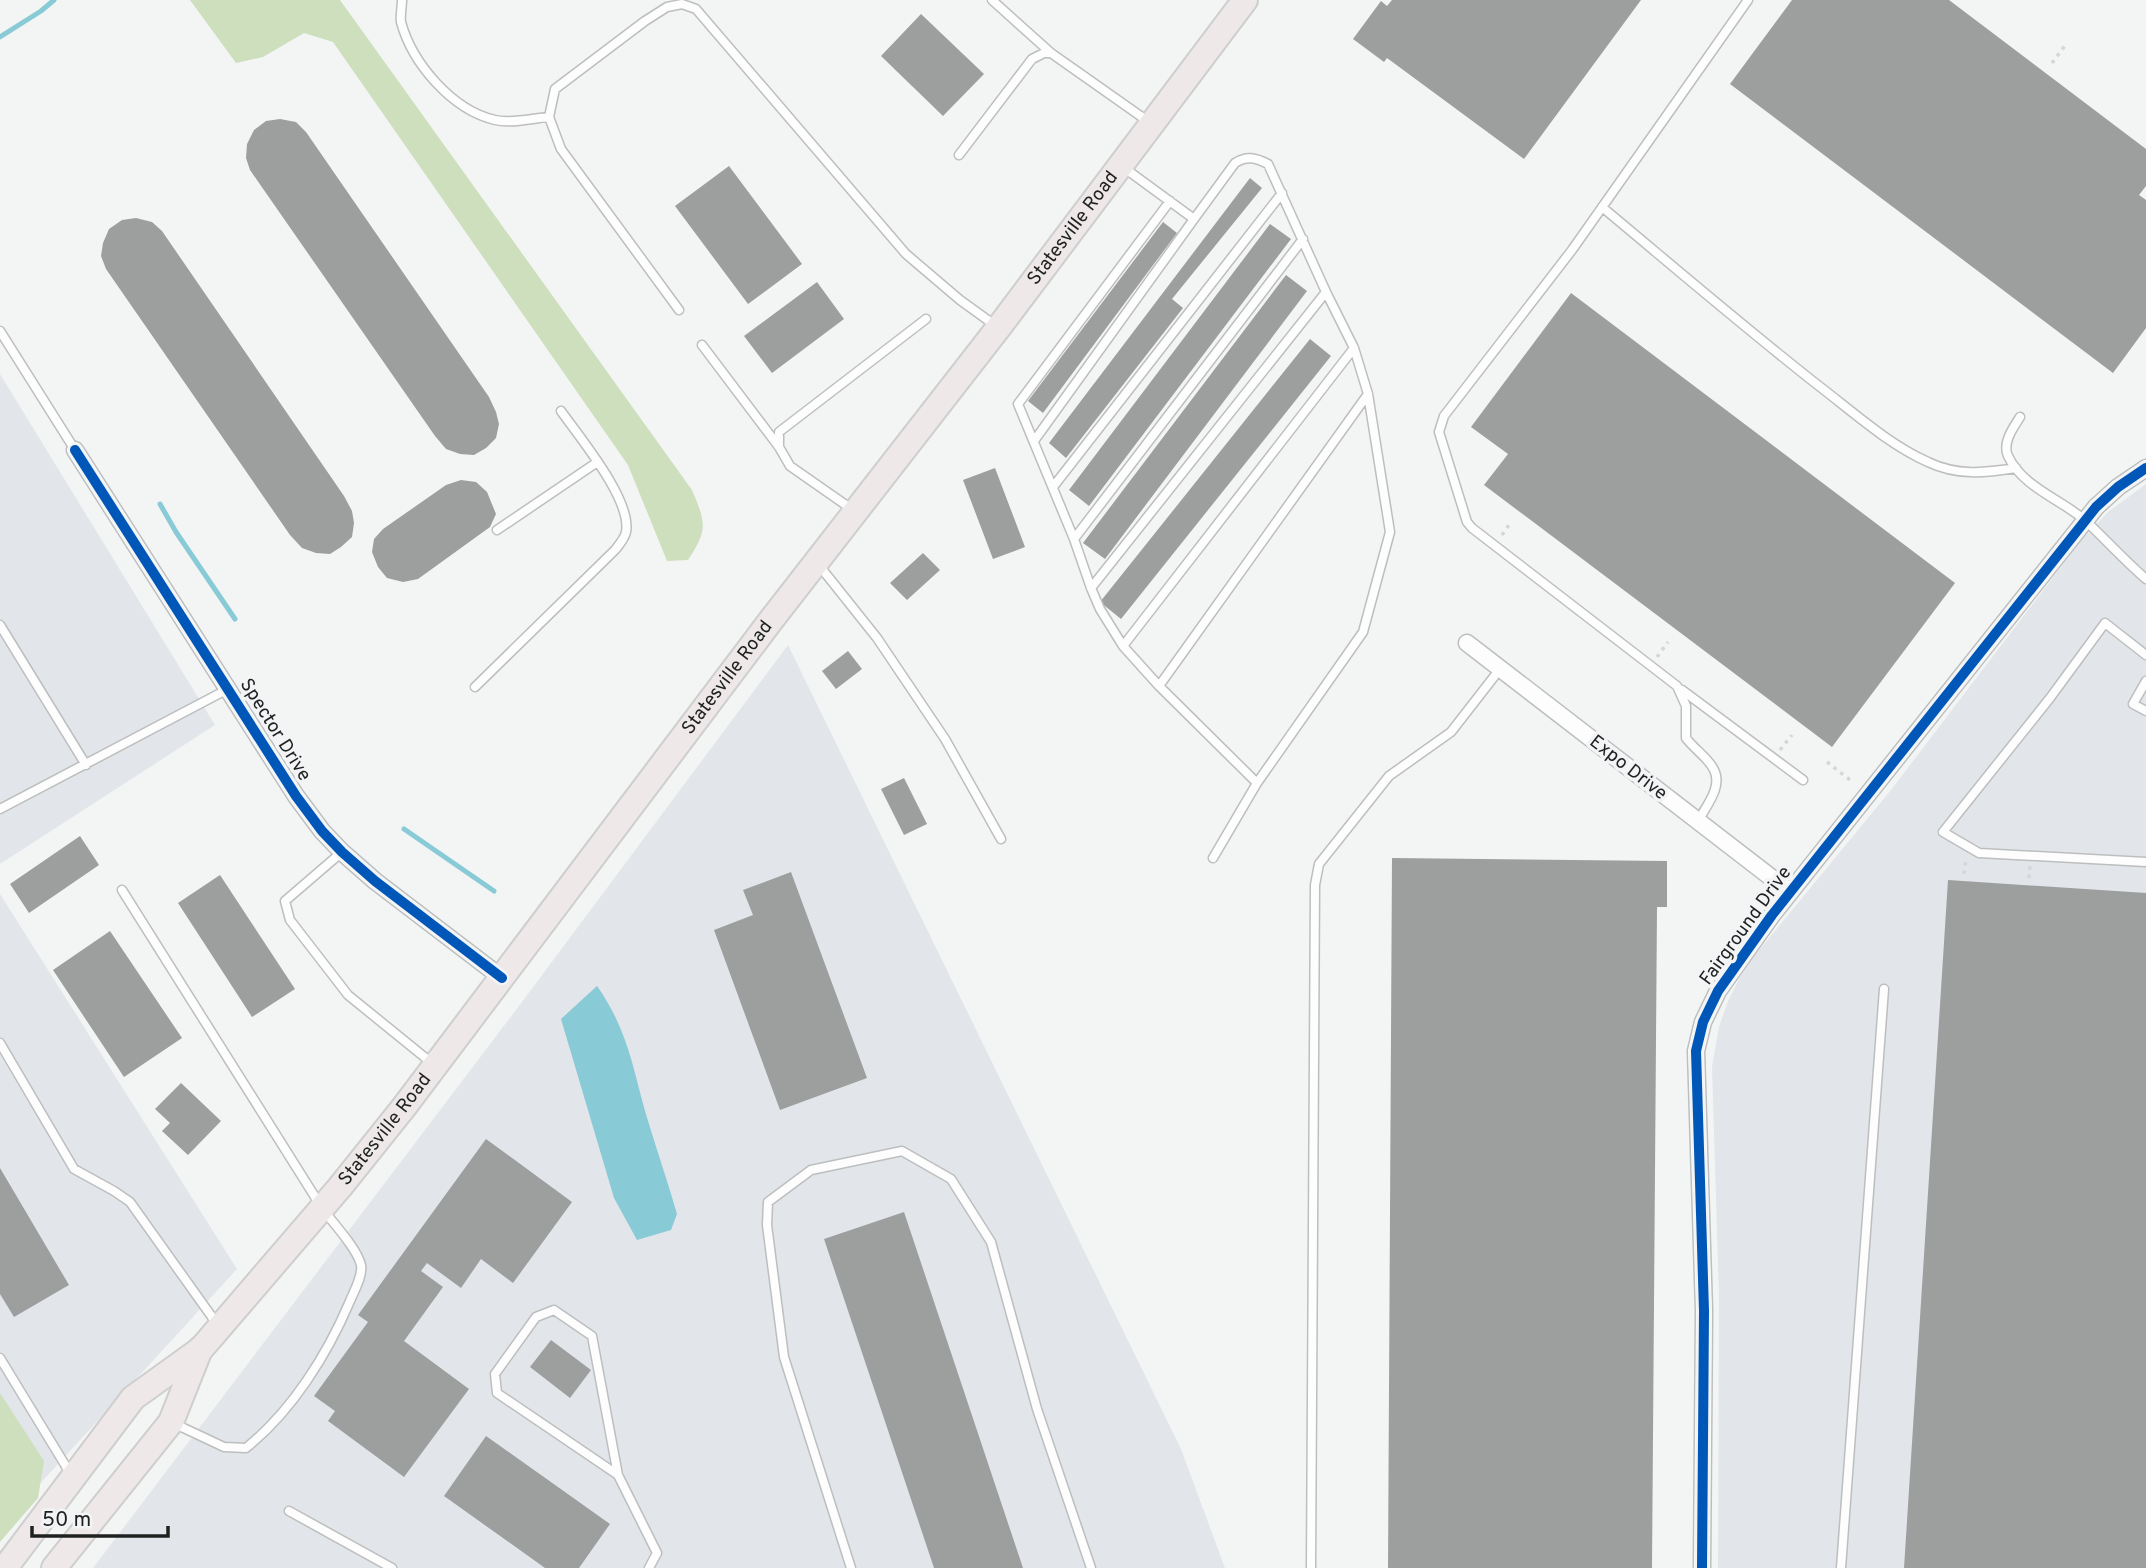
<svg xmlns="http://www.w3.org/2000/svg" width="2146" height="1568" viewBox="0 0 2146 1568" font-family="Overpass,sans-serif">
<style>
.built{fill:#e2e6ea}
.forest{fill:#cddfbc}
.water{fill:#89cad7}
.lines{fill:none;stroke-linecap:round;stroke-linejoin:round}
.stream{stroke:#89cad7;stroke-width:5}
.building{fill:#9d9e9e}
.lane-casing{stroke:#bdbebe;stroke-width:11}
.street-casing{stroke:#bdbebe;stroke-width:19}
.primary-casing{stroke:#cecece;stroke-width:28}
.path{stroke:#d5d6d6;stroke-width:3.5;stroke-dasharray:3.5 5;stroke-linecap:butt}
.lane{stroke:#fdfdfd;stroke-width:8}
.street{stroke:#fdfdfd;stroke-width:16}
.primary{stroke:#efe8e8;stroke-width:24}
.cycleway-casing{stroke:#f2f4f5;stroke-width:15}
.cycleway{stroke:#0057b8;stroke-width:10}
.labels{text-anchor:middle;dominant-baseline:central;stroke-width:7;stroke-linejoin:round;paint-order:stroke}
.street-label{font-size:19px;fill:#1f2020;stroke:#f2f4f5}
</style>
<rect width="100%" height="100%" fill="#f3f4f4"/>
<path class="built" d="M0,374l215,351 -215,139z
M2146,484v1084h-428l1,-272 -7,-229 7,-40 9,-26 12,-24 16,-23 135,-164 189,-248 28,-30z
M788,645l393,804 44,119h-1132l426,-562z
M0,894l237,375 -223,243 -14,-23z"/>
<path class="forest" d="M190,0h150l352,490c14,33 16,40 -4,70l-21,1 -39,-96 -295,-423 -29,-9 -41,24 -27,6z
M0,1393l44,68 -6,37 -38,44z"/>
<path class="water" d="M597,986c29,41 35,77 48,125 10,34 22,68 32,103l-6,16 -34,10 -23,-42 -53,-179z"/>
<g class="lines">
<path class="stream" d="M0,37l41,-26 13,-11
M160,504l16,28 59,87
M404,829l90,62"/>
</g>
<path class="building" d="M1392,0h249l-117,159 -137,-101 -3,4 -31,-23 28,-38 6,5z
M1792,0h157l197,149v37l-7,9 7,5v128l-33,45 -383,-289z
M921,14l63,60 -41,42 -62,-60z
M280,119l16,3 10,10 183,265 7,15 3,12 -3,14 -10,10 -12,7 -14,-1 -14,-5 -11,-13 -185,-266 -4,-12 1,-14 7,-14 12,-9z
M729,166l73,98 -54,40 -73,-98z
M1250,178l12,10 -90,111 11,9 -117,150 -17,-15z
M136,218l16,4 10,9 182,265 8,15 2,12 -2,14 -11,10 -11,7 -14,-1 -14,-5 -12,-13 -184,-266 -5,-13 2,-13 6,-14 13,-9z
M1163,222l14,11 -134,180 -15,-12z
M1270,224l21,15 -202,267 -20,-16z
M1286,275l21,16 -202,268 -22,-16z
M817,282l27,37 -72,54 -28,-37z
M1571,293l384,290 -123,164 -348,-262 24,-31 -37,-27z
M1310,339l21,17 -210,263 -21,-17z
M995,468l30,79 -32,12 -30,-79z
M461,480l15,2 11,10 9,22 -6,13 -72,52 -15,3 -16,-4 -9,-11 -6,-15 2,-13 9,-10 63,-44z
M923,553l17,17 -33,30 -17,-17z
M848,651l14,18 -26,20 -14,-18z
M904,778l23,46 -23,11 -23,-46z
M80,836l19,29 -70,48 -19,-29z
M1392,858l275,3v46h-10l-5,661h-264z
M791,872l76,206 -87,32 -66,-180 39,-15 -10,-25z
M220,875l75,114 -43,28 -74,-114z
M1948,880l198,13v675h-242z
M110,931l72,107 -58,39 -71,-107z
M181,1083l40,38 -33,34 -26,-24 8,-8 -15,-14z
M486,1139l86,63 -59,81 -32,-24 -20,29 -34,-25 -6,8 22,16 -39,54 65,48 -65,88 -76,-56 7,-10 -21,-15 54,-74 -10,-7z
M0,1168l69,117 -55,32 -14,-23z
M904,1212l119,356h-89l-110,-329z
M551,1340l40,30 -21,28 -40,-31z
M486,1436l124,88 -31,44h-34l-101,-72z"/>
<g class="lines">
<g class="lane-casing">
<path id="lane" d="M402,0c0,7 -2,15 -1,22 11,41 51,88 94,98 16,4 38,-2 54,-3
M992,0l59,53
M959,155l73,-96 12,-6h7l98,69
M1123,167l71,52 41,-56c12,-8 21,-5 33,1l58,128 28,56 14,46 22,138 -27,100 -106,151 -44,75
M1170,201l-152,203 56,135 17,49 9,21 23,37 231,-298
M1602,207c72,60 143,121 217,179 34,26 69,58 109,76 29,14 57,11 88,6
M679,310l-118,-161 -12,-32 6,-28 90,-68 22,-14 15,-3 14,5 210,245 54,46 36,26
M0,331l75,119
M702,345l77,102 11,19 63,44
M2020,417c-7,11 -18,26 -12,39 15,32 55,44 79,66 20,19 38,39 59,57
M1034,441l160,-222
M779,447v-15l147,-113
M1053,487l229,-294
M497,530l99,-67
M1074,539l229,-300
M818,564l59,74 68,101 56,100
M1091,588l235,-296
M0,625l86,140
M1123,646l36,40
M2146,655l-41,-32 -55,75 -107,134 36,21 167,9
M2146,681l-13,23 13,7
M475,687l140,-137c4,-5 10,-12 11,-18 6,-32 -46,-94 -65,-121
M1682,690l121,90
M1257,783l-98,-97 209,-292
M0,809l228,-120
M1698,821c8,-15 26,-35 15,-53 -6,-11 -19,-19 -27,-30v-32l-9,-20 -205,-158 -5,-6 -28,-90 5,-16 128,-166 176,-250
M342,852l-57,49 5,19 58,75 85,69
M122,890l200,318c10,14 35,40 39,57 2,11 -7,26 -11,36 -23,54 -58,110 -104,147l-22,-1 -51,-24
M0,1043l74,126 40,22 16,11 87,122
M0,1358l70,115
M618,1475l-121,-82 -2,-19 41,-57 18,-7 38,26 26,139 39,78 -8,15
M289,1511l103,57
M851,1568l-67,-211 -17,-132 1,-23 43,-32 91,-19 49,28 40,63 46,167 54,159
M1311,1568l4,-683 4,-21 70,-88 62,-44 49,-63
M1841,1568l43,-579"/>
</g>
<g class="street-casing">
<path id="street" d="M75,450l221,346 26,35 20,21 33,29 127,97
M1467,643l323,249
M1702,1568l2,-257 -8,-260 7,-29 15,-31 54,-76 324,-408 22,-20 28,-19"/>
</g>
<g class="primary-casing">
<g id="primary">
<path id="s1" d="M5,1568l128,-170 68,-49 139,-162 64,-80 368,-488 227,-292 246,-327"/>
<path d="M54,1568l117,-146 29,-73"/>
</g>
</g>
<path class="path" d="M2052,63l15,-20
M1502,535l9,-13
M1657,657l11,-15
M1780,750l12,-15
M1827,762l23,18
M1964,874l2,-16
M2029,878l1,-12"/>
<use href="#lane" class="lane"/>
<use href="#street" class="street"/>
<use href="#primary" class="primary"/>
<g class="cycleway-casing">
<path id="cycleway" d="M75,450l221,346 26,35 20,21 33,29 127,97
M1702,1568l2,-257 -8,-260 7,-29 15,-31 54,-76 324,-408 22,-20 28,-19"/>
</g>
<use href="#cycleway" class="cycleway"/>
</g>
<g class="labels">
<g class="street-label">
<text stroke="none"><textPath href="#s1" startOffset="1717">Statesville Road</textPath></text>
<text stroke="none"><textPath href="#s1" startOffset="1150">Statesville Road</textPath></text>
<text transform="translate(275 730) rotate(58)">Spector Drive</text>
<text transform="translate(1628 768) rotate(38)">Expo Drive</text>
<text transform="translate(1746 926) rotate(-54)">Fairground Drive</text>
<text stroke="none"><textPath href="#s1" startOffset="583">Statesville Road</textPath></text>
</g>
</g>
<path d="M32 1526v10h136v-10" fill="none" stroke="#1f2020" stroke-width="3.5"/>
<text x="42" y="1526" font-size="21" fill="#1f2020" stroke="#f2f4f5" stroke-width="5" paint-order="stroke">50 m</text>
</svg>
